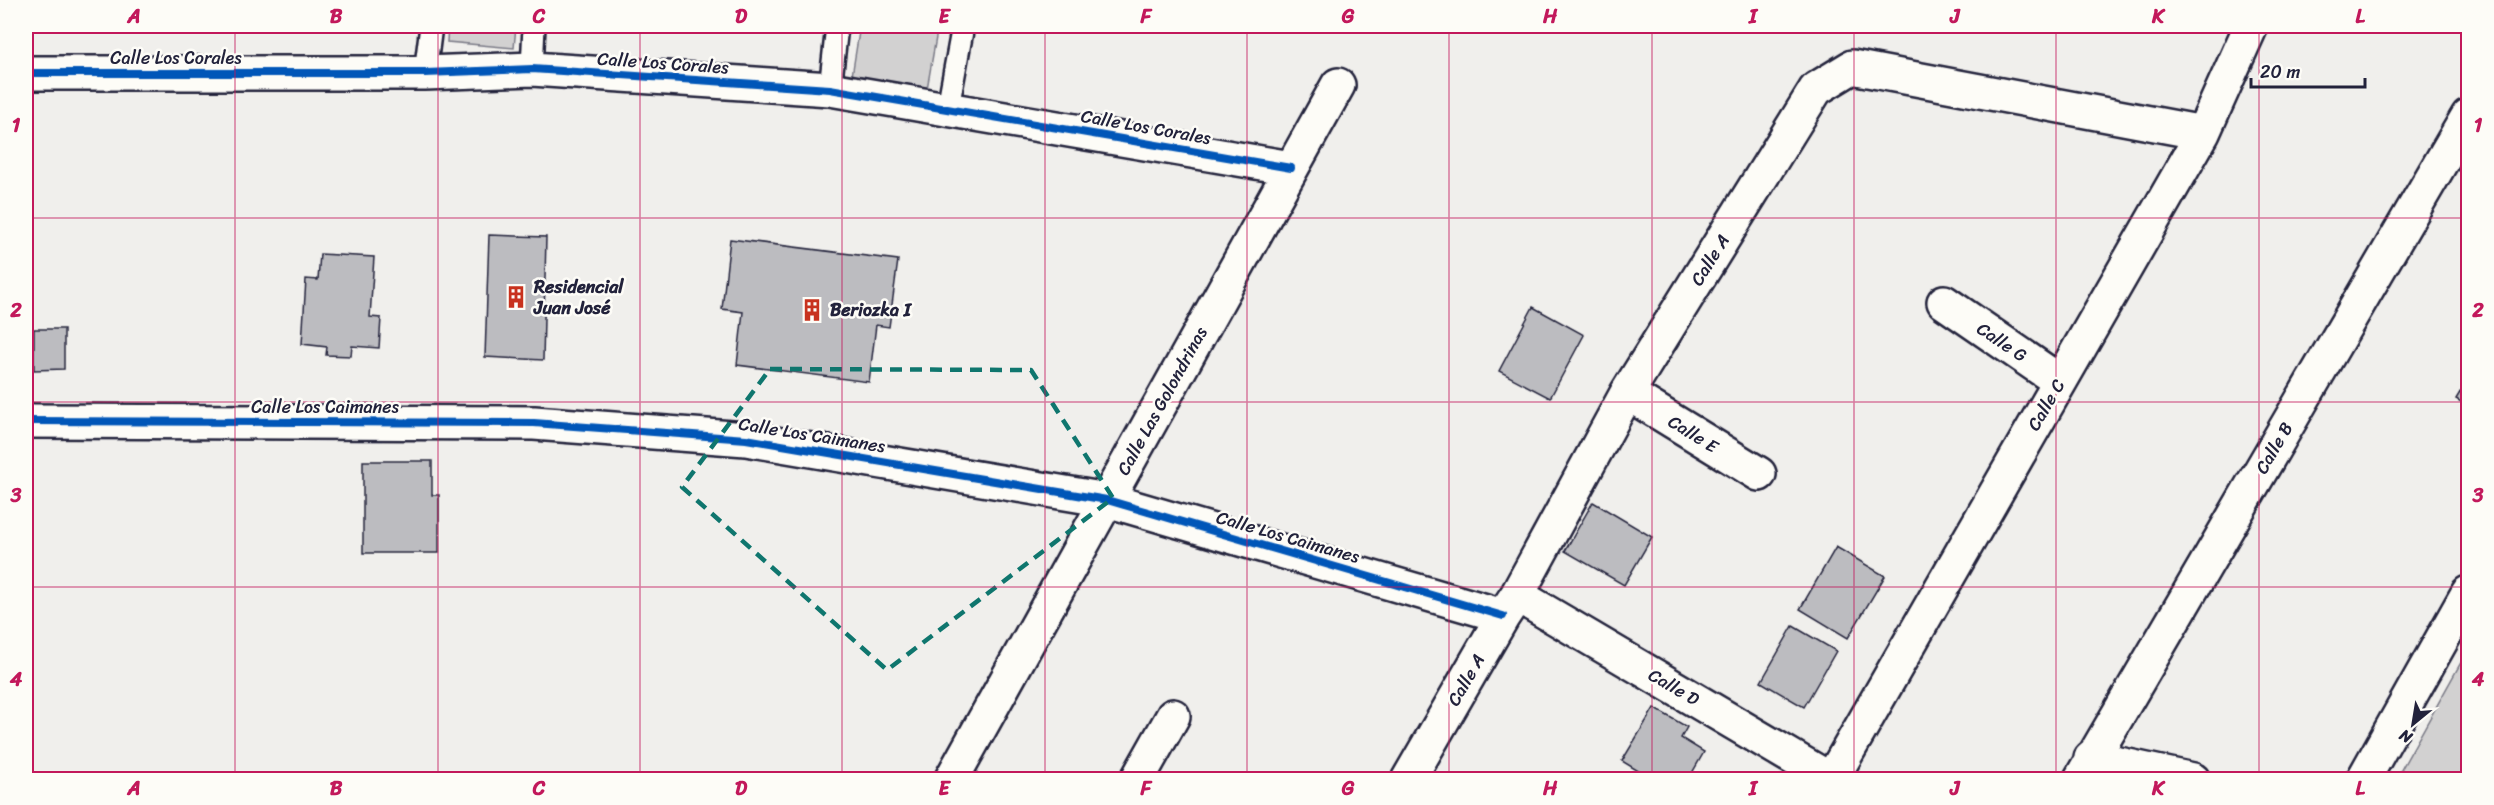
<svg xmlns="http://www.w3.org/2000/svg" width="2494" height="805" viewBox="0 0 2494 805" font-family="Sriracha,sans-serif">
<style>
.green{fill:#d2d1d1;stroke:#7a7a86;stroke-width:1.5}
.building{fill:#bcbcc0;stroke:#22223b;stroke-width:1.5}
.lines{fill:none;stroke-linecap:round;stroke-linejoin:round}
.service-casing{stroke:#22223b;stroke-width:26}
.minor-casing{stroke:#22223b;stroke-width:38}
.service{stroke:#fdfcf7;stroke-width:21}
.minor{stroke:#fdfcf7;stroke-width:33}
.cycleway-casing{stroke:#fdfcf7;stroke-width:11}
.cycleway{stroke:#0057b8;stroke-width:8}
.marked{fill:none;stroke:#0f766e;stroke-width:4.5;stroke-dasharray:12 8;stroke-linejoin:round}
.grid{fill:none;stroke:#c2185b;stroke-width:1.5;stroke-opacity:0.55}
.labels{text-anchor:middle;dominant-baseline:central;stroke-width:5;stroke-linejoin:round;paint-order:stroke}
.street-label{font-size:18px;fill:#22223b;stroke:#fdfcf7}
.poi-label{font-size:18px;font-weight:bold;fill:#22223b;stroke:#fdfcf7;text-anchor:start}
.neatline{fill:none;stroke:#c2185b;stroke-width:2}
.grid-label{font-size:20px;text-anchor:middle;font-weight:bold;fill:#c2185b}
</style>
<rect width="100%" height="100%" fill="#f0efec"/>
<filter id="ink" filterUnits="userSpaceOnUse"><feTurbulence type="fractalNoise" baseFrequency=".0167" numOctaves="2"/><feDisplacementMap in="SourceGraphic" scale="12" xChannelSelector="R" yChannelSelector="G"/><feConvolveMatrix kernelMatrix="1 2 1 2 8 2 1 2 1" color-interpolation-filters="sRGB"/></filter>
<g filter="url(#ink)">
<path class="green" d="M448,26h68l-2,22 -67,-6z
M860,26h78l-11,63 -75,-13z
M2468,650v129h-71v-2z"/>
<path class="building" d="M489,235l57,2 -3,123 -58,-3z
M730,239l168,21 -9,67 -13,-2 -7,57 -132,-17 6,-53 -21,-3z
M320,254l54,3 -4,60 11,1 -2,30 -27,-2 -1,10 -25,-1 1,-8 -25,-3 4,-65 12,1z
M1533,307l51,28 -34,63 -51,-27z
M34,329h30v40l-30,1z
M2468,379v27l-12,-7z
M363,461h69v34h7v58h-76z
M1593,502l59,35 -28,48 -59,-34z
M1836,547l49,29 -37,62 -48,-29z
M1793,626l43,25 -32,56 -43,-25z
M1654,708l33,19 -6,11 23,14 -16,28 -13,-5 -2,5h-20l-31,-19z"/>
<g class="lines">
<g class="service-casing">
<path id="service" d="M532,69l2,-43
M425,73l6,-47
M830,89l7,-63
M948,107l15,-81"/>
</g>
<g class="minor-casing">
<path id="minor" d="M26,73h399l107,-4 298,20 461,79
M1944,302l115,79
M1627,393l132,81
M26,421l508,2 212,16 361,61 396,116
M1517,595l314,185
M2091,758l102,22
M951,780l387,-695
M1137,780l36,-64
M1408,780l95,-164 14,-21 110,-202 189,-304 36,-22 351,66
M1831,780l372,-647 48,-107
M2080,780l388,-664
M2363,780l105,-187"/>
</g>
<use href="#service" class="service"/>
<use href="#minor" class="minor"/>
<g class="cycleway-casing">
<path id="cycleway" d="M26,73h399l107,-4 298,20 461,79
M26,421l508,2 212,16 361,61 396,116"/>
</g>
<use href="#cycleway" class="cycleway"/>
</g>
</g>
<path class="marked" d="M770,369l261,1 82,128 -226,172 -205,-183z"/>
<path class="grid" d="M235,26v754M438,26v754M640,26v754M842,26v754M1045,26v754M1247,26v754M1449,26v754M1652,26v754M1854,26v754M2056,26v754M2259,26v754M26,218h2442M26,402h2442M26,587h2442"/>
<defs>
<g id="building-bare" transform="scale(1.8)"><path d="M-4-6H4V6H1V3H-1V6H-4ZM-2.5-4.3h1.7v1.8h-1.7ZM.8-4.3h1.7v1.8H.8ZM-2.5-1h1.7V.8h-1.7ZM.8-1h1.7V.8H.8Z" fill="#c8321e" stroke="#fdfcf7" stroke-width="2.5" paint-order="stroke"/></g>
</defs>
<g fill-rule="evenodd">
<use href="#building-bare" x="516" y="297"/>
<use href="#building-bare" x="812" y="310"/>
</g>
<g class="labels">
<g class="street-label">
<text x="176" y="58">Calle Los Corales</text>
<text transform="translate(663 63) rotate(4)">Calle Los Corales</text>
<text transform="translate(1146 127) rotate(10)">Calle Los Corales</text>
<text transform="translate(1710 260) rotate(-58)">Calle A</text>
<text transform="translate(2002 342) rotate(34)">Calle G</text>
<text transform="translate(1162 401) rotate(-61)">Calle Las Golondrinas</text>
<text transform="translate(2046 405) rotate(-60)">Calle C</text>
<text x="325" y="407">Calle Los Caimanes</text>
<text transform="translate(1693 434) rotate(32)">Calle E</text>
<text transform="translate(812 435) rotate(9)">Calle Los Caimanes</text>
<text transform="translate(2274 448) rotate(-60)">Calle B</text>
<text transform="translate(1288 537) rotate(16)">Calle Los Caimanes</text>
<text transform="translate(1466 680) rotate(-60)">Calle A</text>
<text transform="translate(1674 687) rotate(30)">Calle D</text>
</g>
<g class="poi-label">
<text x="534" y="287">Residencial<tspan x="534" dy="21">Juan José</tspan></text>
<text x="830" y="310">Beriozka I</text>
</g>
</g>
<rect width="2494" height="805" fill="none" stroke="#fdfcf7" stroke-width="66"/>
<g transform="translate(2413 724) rotate(210)" stroke="#fdfcf7" stroke-width="4.5" paint-order="stroke">
<path d="M0-4.5L10 22L0 15L-10 22Z" fill="#22223b"/>
<text y="-9" font-size="16" font-weight="bold" text-anchor="middle" fill="#22223b">N</text>
</g>
<path d="M2251 78v9h114v-9" fill="none" stroke="#22223b" stroke-width="3"/>
<text x="2260" y="78" font-size="18" fill="#22223b" stroke="#fdfcf7" stroke-width="4.5" paint-order="stroke">20 m</text>
<rect x="33" y="33" width="2428" height="739" class="neatline"/>
<g class="grid-label">
<text x="134" y="23">A</text>
<text x="336" y="23">B</text>
<text x="539" y="23">C</text>
<text x="741" y="23">D</text>
<text x="944" y="23">E</text>
<text x="1146" y="23">F</text>
<text x="1348" y="23">G</text>
<text x="1550" y="23">H</text>
<text x="1753" y="23">I</text>
<text x="1955" y="23">J</text>
<text x="2158" y="23">K</text>
<text x="2360" y="23">L</text>
<text x="16" y="132">1</text>
<text x="2478" y="132">1</text>
<text x="16" y="317">2</text>
<text x="2478" y="317">2</text>
<text x="16" y="502">3</text>
<text x="2478" y="502">3</text>
<text x="16" y="686">4</text>
<text x="2478" y="686">4</text>
<text x="134" y="795">A</text>
<text x="336" y="795">B</text>
<text x="539" y="795">C</text>
<text x="741" y="795">D</text>
<text x="944" y="795">E</text>
<text x="1146" y="795">F</text>
<text x="1348" y="795">G</text>
<text x="1550" y="795">H</text>
<text x="1753" y="795">I</text>
<text x="1955" y="795">J</text>
<text x="2158" y="795">K</text>
<text x="2360" y="795">L</text>
</g>
</svg>
